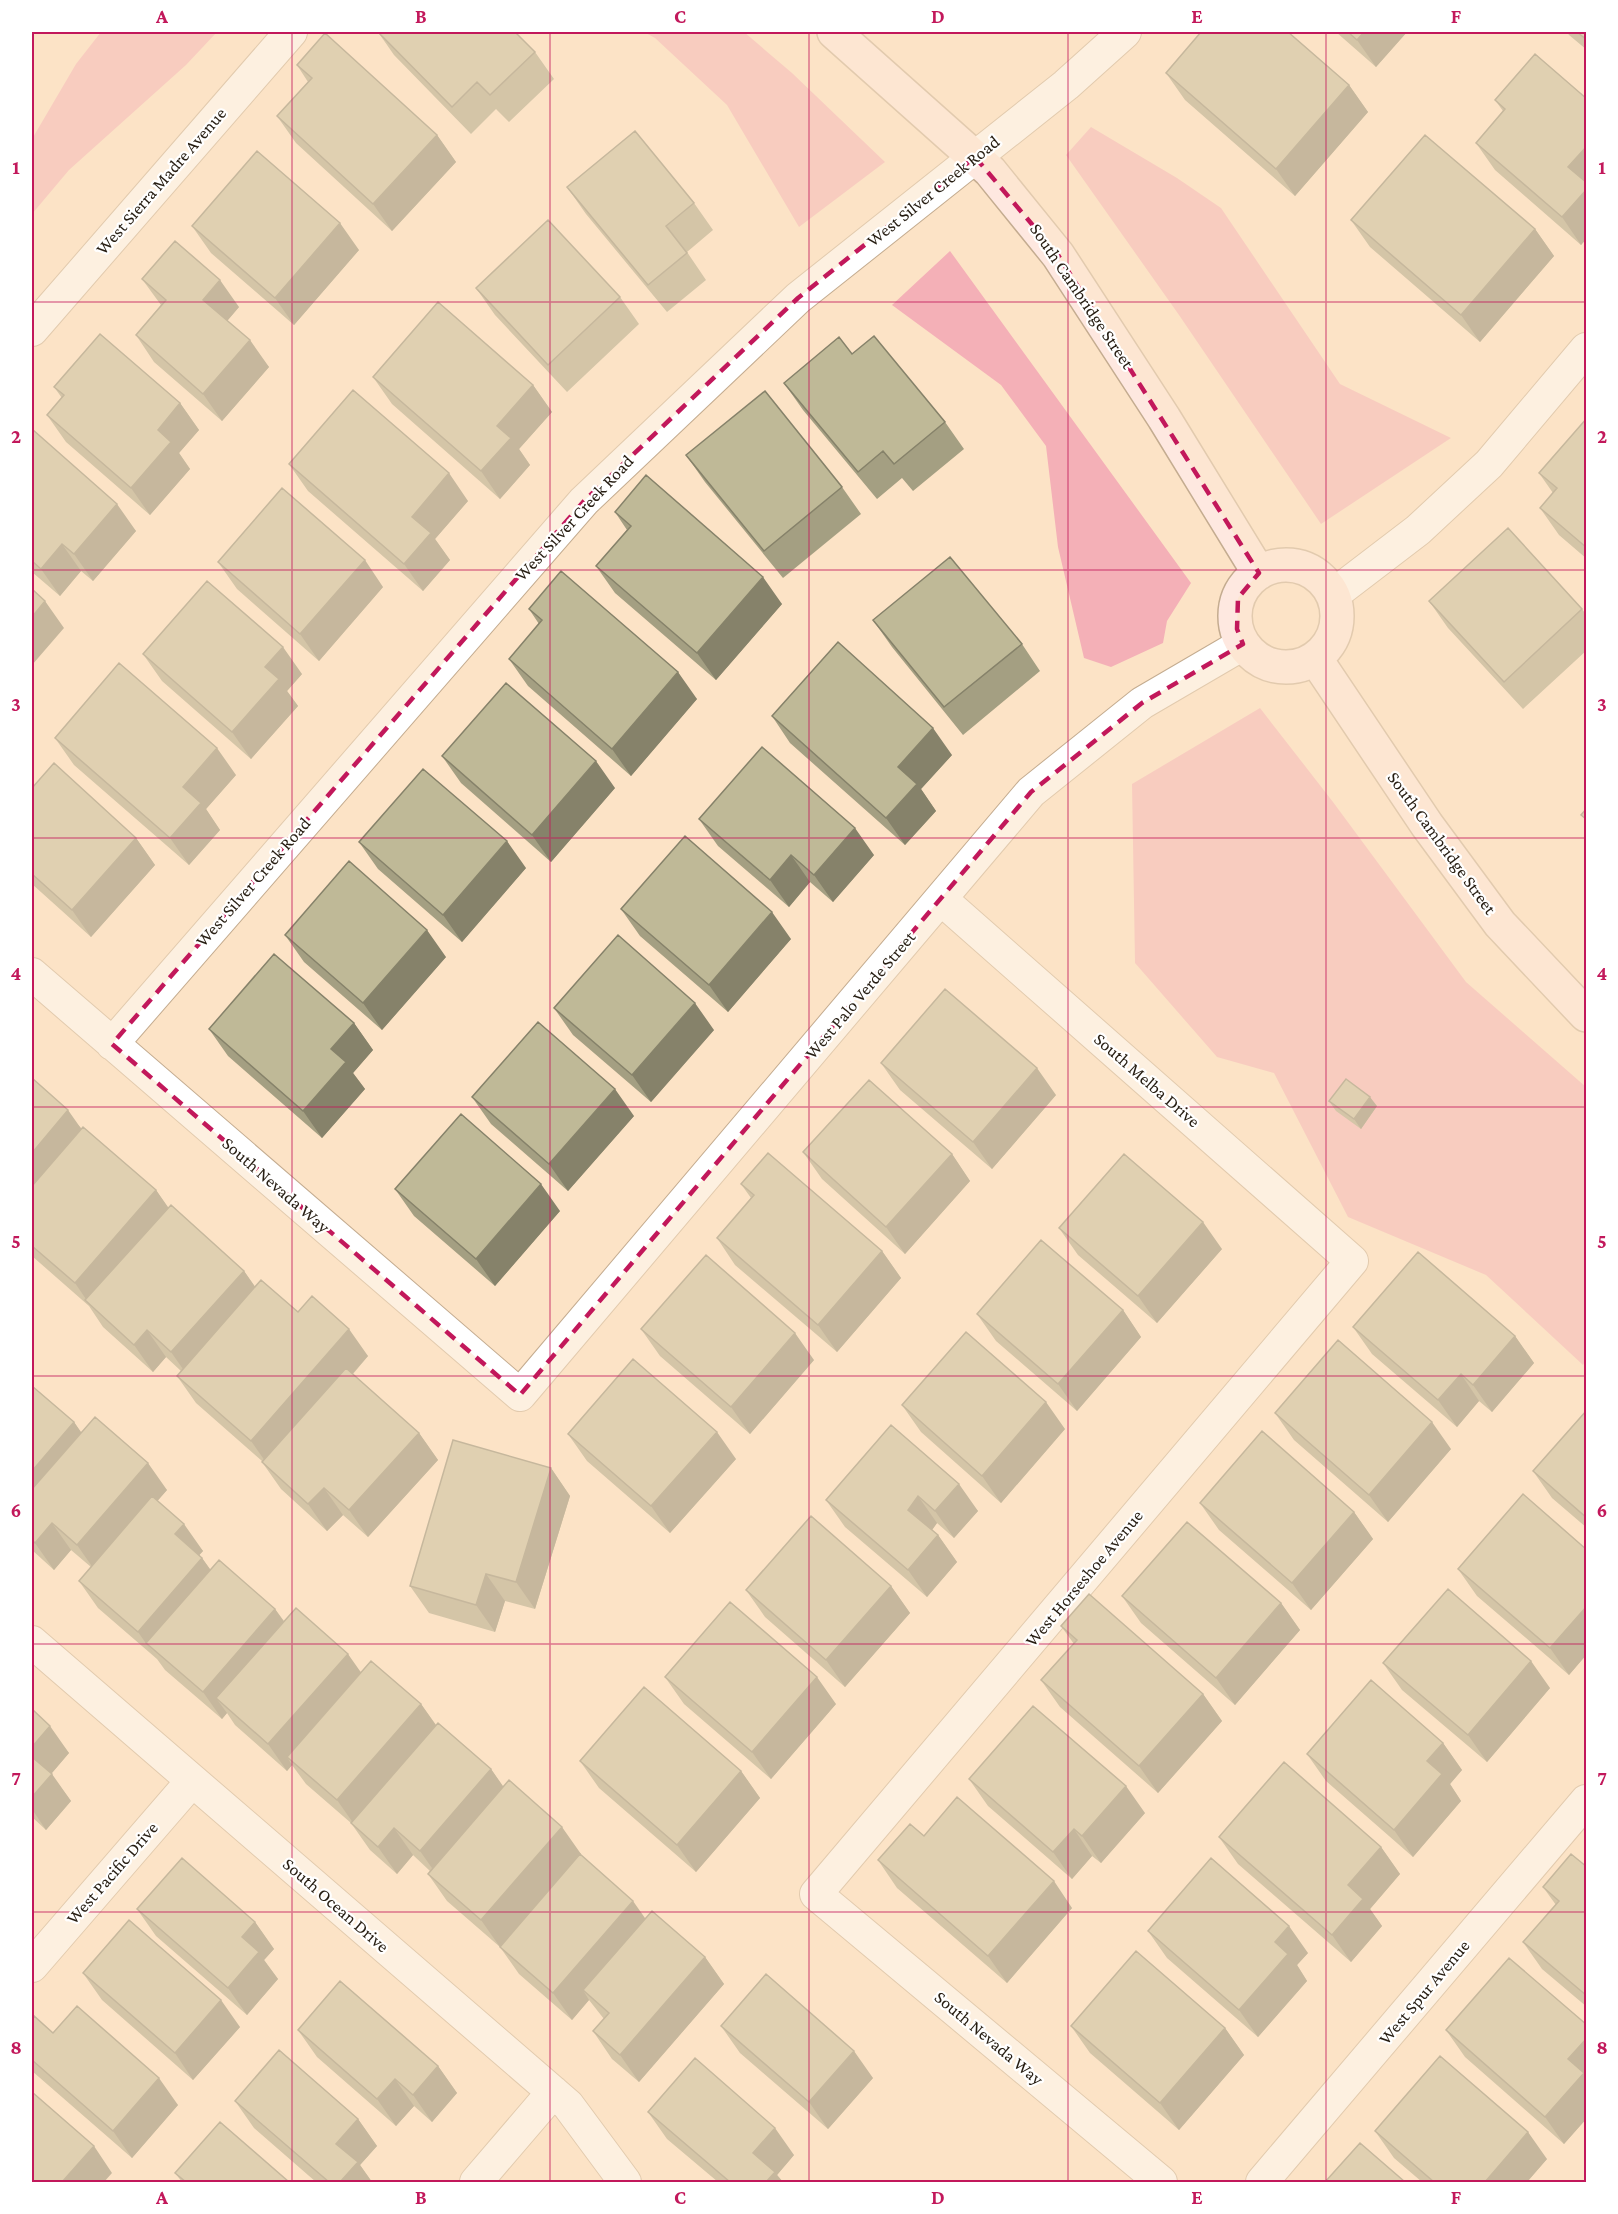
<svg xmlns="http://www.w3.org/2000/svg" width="1618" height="2214" viewBox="0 0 1618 2214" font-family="'Crimson Pro',serif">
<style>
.green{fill:#f4b0b7}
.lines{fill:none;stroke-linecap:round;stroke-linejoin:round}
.street-casing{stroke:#c4ac90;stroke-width:34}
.secondary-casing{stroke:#c4ac90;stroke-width:36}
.street{stroke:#fff;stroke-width:32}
.secondary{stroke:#fee8e0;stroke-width:33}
.wall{fill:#a49f82}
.shaded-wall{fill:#86826a}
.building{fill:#bfb997;stroke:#86826a;stroke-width:1.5}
.marked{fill:none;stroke:#c2185b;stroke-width:4.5;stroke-dasharray:12 8;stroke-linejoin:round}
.grid{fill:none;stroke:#c2185b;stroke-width:1.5;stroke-opacity:0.55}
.labels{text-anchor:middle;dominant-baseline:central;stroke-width:4.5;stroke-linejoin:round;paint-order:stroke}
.street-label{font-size:18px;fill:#261d12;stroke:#fff}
.neatline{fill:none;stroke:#c2185b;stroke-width:2}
.grid-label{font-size:20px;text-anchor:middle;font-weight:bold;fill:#c2185b}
</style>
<rect width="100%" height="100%" fill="#fce3c6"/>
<path class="green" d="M101,32h116l-31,33 -117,105 -37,44v-75l44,-75z
M644,32h100l48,41 93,89 -86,65 -72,-122 -72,-67z
M1091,127l86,51 44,30 119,176 111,54 -130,86 -142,-209 -113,-160z
M950,251l241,332 -24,38 -4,22 -52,24 -27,-9 -26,-111 -12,-101 -45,-61 -109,-80z
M1260,708l73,94 133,180 120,105v273l-3,5 -97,-90 -138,-58 -74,-144 -57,-16 -82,-94 -3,-179z"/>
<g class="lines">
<g class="street-casing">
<path id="street" d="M32,330l259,-298
M1333,595l85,-65 71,-66 97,-115
M941,899l411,362 -536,633 345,288
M32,974l488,421 511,-603 111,-89 101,-59
M112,1044l472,-543 214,-203 268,-213 59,-53
M32,1642l536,463 57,77
M32,1966l160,-185
M476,2182l77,-90
M1262,2182l324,-381"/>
</g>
<g class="secondary-casing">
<path id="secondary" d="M834,32l156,139 68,84 106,163 95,155
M1235 616a51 51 0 1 1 102 0a51 51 0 1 1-102 0Z
M1315,658l112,167 73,99 86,91"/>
</g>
<use href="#street" class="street"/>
<use href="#secondary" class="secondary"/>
</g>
<path class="wall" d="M378,32h137l20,20 19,27 -45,43 -13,-13 -25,25 -77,-79z
M1336,32h71l-31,35z
M1567,32h20v18l-18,-15z
M297,65l140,70 19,27 -64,69 -96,-88 -19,-27 31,-34z
M1166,73l183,12 19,27 -73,84 -110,-96z
M1587,99v139l-6,7 -86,-75 -19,-27 27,-32 -8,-11z
M567,187l127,16 19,27 -26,22 19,28 -39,32 -81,-98z
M1351,220l184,9 19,27 -74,86 -110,-95z
M192,226l167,24 -65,75 -83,-72z
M142,279l97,28 -12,14 42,46 -47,54 -68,-59 -18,-27 25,-30z
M476,288l144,9 19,27 -72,68 -72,-77z
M852,354l93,68 19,27 -51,42 -11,-13 -25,21 -74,-89 -19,-27z
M373,377l160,8 19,27 -33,37 11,16 -30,34 -108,-95z
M54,387l126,16 19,27 -20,23 11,16 -40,46 -84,-73 -19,-27 15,-17z
M1587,418v141l-28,-24 -19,-27 13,-15 -14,-20z
M32,429l104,102 -43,50 -12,-10 -21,25 -28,-24z
M686,455l156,32 19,27 -78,64 -78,-96z
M289,464l179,37 -33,38 15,21 -27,31 -115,-100z
M615,512l167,92 -66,76 -101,-87 -19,-27 31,-36z
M218,562l165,25 -64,74 -82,-72z
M1429,601l153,8 5,7v34l-64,59 -75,-81z
M529,609l168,90 -66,77 -103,-90 -19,-27 30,-35z
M873,620l149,24 18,27 -77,64 -71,-88z
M143,654l159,20 -15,17 11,15 -47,53 -89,-78z
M772,716l180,39 -31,34 15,22 -31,34 -115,-102z
M55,738l181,37 -30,34 14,21 -31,35 -115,-100z
M442,756l173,32 -64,74 -90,-79z
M32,788l104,50 19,27 -64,72 -59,-53z
M699,819l175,36 -41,47 -23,-20 -21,25 -71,-61z
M359,842l167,26 -64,74 -84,-73z
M621,909l170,30 -63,73 -88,-76z
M285,935l161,22 -64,73 -78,-68z
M554,1008l160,22 -63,72 -78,-67z
M354,1023l19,27 -20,23 12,16 -43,49 -94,-82 -19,-27z
M881,1063l175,32 -64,74 -92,-79z
M32,1078l49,50 75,62 12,18 76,63 11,16 113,69 -15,18 66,59 19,27 -70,77 -25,-22 -16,16 -46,-42 -19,-27v-1l-66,-58 -19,-27 4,-5 -15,-14 -13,15 -50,-45 -14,-21 -57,-50z
M472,1097l162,19 -66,75 -77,-67z
M1329,1101l48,5 -16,23 -25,-18z
M803,1152l149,2 18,27 -65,73 -83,-75z
M741,1184l141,67 19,27 -64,74 -102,-87 -18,-27 34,-40z
M395,1189l165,22 -65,75 -81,-70z
M1059,1228l163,21 -65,74 -79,-68z
M1123,1310l18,27 -64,74 -81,-70 -19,-27z
M1353,1327l162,9 19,27 -42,49 -13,-11 -22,26 -85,-73z
M641,1329l173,31 -64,74 -90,-78z
M32,1386l42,36 7,11 86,57 -10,11 46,50 -4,4 3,3 8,11 65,40 9,12 77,51 60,32 15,21 55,44 12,18 78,67 -81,93 -53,-46 -19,-27 2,-3 -17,-16 -16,19 -27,-24 -19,-27 -45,-39 -14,-19 -5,6 -52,-46 -8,-12 -5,6 -57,-49 -8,-11 -59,-51 -19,-27 12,-14 -20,-17 -17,20 -22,-20z
M902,1405l163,24 -64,74 -80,-71z
M1587,1410v118l-35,-30 -19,-27z
M1275,1413l176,36 -63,73 -94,-82z
M891,1425l87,86 -24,27 -17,-15 -5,7 6,5 19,27 -30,35 -82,-70 -19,-27z
M568,1434l168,25 -66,74 -83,-72z
M551,1468l19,28 -35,113 -30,-8 -10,31 -66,-19 -19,-27z
M1200,1503l154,9 19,27 -62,71 -92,-80z
M1587,1550v104l-18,21 -92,-79 -19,-27z
M891,1586l19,27 -65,74 -80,-70 -19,-27z
M1122,1596l159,7 19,27 -65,75 -94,-82z
M1061,1626l142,68 19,27 -64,72 -98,-86 -19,-27 33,-36z
M1383,1663l167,25 -63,74 -85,-72z
M665,1677l171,27 -65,75 -87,-75z
M32,1709l37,44 -18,21 20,27 -25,29 -14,-13z
M1443,1743l19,27 -12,14 11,17 -48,56 -87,-76 -19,-27z
M580,1761l161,10 19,27 -64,74 -97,-84z
M969,1779l176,34 -44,50 -9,-7 -20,23 -84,-73z
M1219,1837l162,10 19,27 -30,35 12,17 -31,36 -113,-98z
M878,1860l194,48 -65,75 -110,-95z
M1587,1867v140l-45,-38 -19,-27 33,-37 -13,-18z
M137,1909l118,13 19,27 -10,11 14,19 -31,36 -91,-79z
M646,1918l59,39 19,27 -85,98 -27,-23 -19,-28 11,-12 -15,-19 -17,20 -53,-46 -19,-27z
M1148,1931l160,22 -11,12 10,16 -49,56 -91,-79z
M83,1973l157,54 -47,53 -91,-80z
M32,2019l21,14 125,72 -46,53 -100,-87z
M1587,2025v93l-23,26 -99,-87 -19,-27z
M721,2026l152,52 -45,51 -88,-76z
M1071,2026l154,2 19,27 -65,75 -89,-77z
M298,2030l140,36 19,27 -25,29 -18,-16 -18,20 -79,-69z
M235,2101l123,18 19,27 -17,19 12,17h-56l-62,-54z
M648,2112l146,43 -17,20 6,7h-65l-51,-43z
M1375,2131l172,28 -20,23h-105l-28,-24z
M175,2173l114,9h-107z"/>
<path class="shaded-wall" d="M1364,32h43l-31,35 -19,-27z
M1349,85l19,27 -73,84 -19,-27z
M437,135l19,27 -64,69 -19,-27z
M1587,146v92l-6,7 -19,-28 6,-50z
M340,223l19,27 -65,75 -19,-27z
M1535,229l19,27 -74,86 -19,-27z
M220,280l19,27 -17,20 -19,-27z
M250,340l19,27 -47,54 -19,-27z
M533,385l19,27 -33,37 11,16 -30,34 -19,-28 16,-45z
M180,403l19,27 -20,23 11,16 -40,46 -19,-27 27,-58z
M449,473l19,28 -33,38 15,21 -27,31 -19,-27 8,-47z
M117,504l19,27 -43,50 -19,-27z
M62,544l19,27 -21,25 -19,-27z
M365,560l18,27 -64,74 -19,-27z
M763,577l19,27 -66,76 -19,-27z
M45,601l19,27 -32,37v-48z
M283,647l19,27 -15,17 11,15 -47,53 -19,-27 33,-65z
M678,672l19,27 -66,77 -19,-27z
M933,728l19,27 -31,34 15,22 -31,34 -19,-27 12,-51z
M217,748l19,27 -30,34 14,21 -31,35 -19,-27 13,-51z
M596,761l19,27 -64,74 -19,-27z
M855,828l19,27 -41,47 -19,-27z
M136,838l19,27 -64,72 -19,-27z
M507,841l19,27 -64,74 -19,-27z
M791,855l19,27 -21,25 -19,-27z
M772,912l19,27 -63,73 -19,-27z
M427,930l19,27 -64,73 -19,-27z
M695,1003l19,27 -63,72 -19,-27z
M354,1023l19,27 -20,23 12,16 -43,49 -19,-27 28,-62z
M1037,1068l19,27 -64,74 -19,-27z
M615,1089l19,27 -66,75 -19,-27z
M1370,1097l7,9 -16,23 -7,-10z
M68,1110l19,27 -55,65v-49z
M952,1154l18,27 -65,73 -19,-27z
M541,1184l19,27 -65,75 -19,-27z
M156,1190l19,27 -85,88 -15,-22z
M1203,1222l19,27 -65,74 -19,-27z
M882,1251l19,27 -64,74 -19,-27z
M244,1271l19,27 -73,81 -19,-27z
M1123,1310l18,27 -64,74 -19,-27z
M349,1329l19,27 -98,112 -19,-27z
M147,1330l19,27 -13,15 -19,-27z
M795,1333l19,27 -64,74 -19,-27z
M1515,1336l19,27 -42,49 -19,-27z
M1461,1374l18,27 -22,26 -19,-27z
M1046,1402l19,27 -64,74 -19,-27z
M74,1422l19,27 -61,71v-49z
M1432,1422l19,27 -63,73 -19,-27z
M717,1432l19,27 -66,74 -19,-27z
M419,1433l19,27 -70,77 -19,-27z
M148,1463l19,27 -71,82 -19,-27z
M551,1468l19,28 -35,113 -19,-27z
M959,1484l19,27 -24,27 -19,-27z
M324,1488l19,27 -16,16 -19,-27z
M918,1496l19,27 -10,14 -19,-27z
M1354,1512l19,27 -62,71 -19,-27z
M52,1523l19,27 -17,20 -19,-27z
M184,1524l19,27 -9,10 -19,-27z
M938,1535l19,27 -30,35 -19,-27z
M202,1558l19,27 -75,58 11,16 -19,-27z
M486,1574l19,27 -10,31 -19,-27z
M891,1586l19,27 -65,74 -19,-27z
M1281,1603l19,27 -65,75 -19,-27z
M1587,1606v48l-18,21 -19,-27z
M275,1609l19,27 -78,62 11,15 -5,6 -19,-27z
M348,1654l19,27 -80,76 5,8 -5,6 -19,-27z
M1531,1661l19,27 -63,74 -19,-27z
M817,1677l19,27 -65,75 -19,-27z
M1203,1694l19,27 -64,72 -19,-27z
M421,1704l19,27 -84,96 -19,-27z
M50,1726l19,27 -23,27 -14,-21v-12z
M1443,1743l19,27 -12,14 11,17 -48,56 -19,-27 33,-69z
M491,1769l19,27 -71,82 -19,-27z
M741,1771l19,27 -64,74 -19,-27z
M52,1774l19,27 -25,29 -14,-21v-12z
M1126,1786l19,27 -44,50 -19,-27z
M562,1827l19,27 -81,93 -19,-27z
M394,1828l19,27 -16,19 -19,-27z
M1074,1829l18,27 -20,23 -19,-27z
M1381,1847l19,27 -30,35 12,17 -31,36 -19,-27 16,-50z
M1054,1881l18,27 -65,75 -19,-27z
M633,1901l19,27 -69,62 6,10 -17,20 -19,-27z
M255,1922l19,27 -10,11 14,19 -31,36 -19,-27 14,-51z
M1289,1926l19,27 -11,12 10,16 -49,56 -19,-27 36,-68z
M705,1957l19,27 -85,98 -19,-27z
M221,2000l19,27 -47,53 -18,-27z
M1225,2028l19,27 -65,75 -19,-27z
M1587,2038v80l-23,26 -19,-27 23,-58z
M854,2051l19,27 -45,51 -19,-27z
M438,2066l19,27 -25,29 -19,-27z
M159,2078l19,27 -46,53 -19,-27z
M395,2079l19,27 -18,20 -19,-27z
M358,2119l19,27 -17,19 12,17h-32l-4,-38z
M775,2128l19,27 -17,20 6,7h-17l-13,-29z
M1528,2132l19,27 -20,23h-42z
M94,2146l18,27 -8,9h-42z"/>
<path class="building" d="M378,32h137l20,20 -45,43 -13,-13 -25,25z
M1201,32h87l61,53 -73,84 -110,-96z
M1348,32h16l-7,8z
M1577,32h10v8z
M325,33l112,102 -64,69 -96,-88 35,-38 -15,-13z
M1535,54l52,45v47l-19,21 19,16v6l-25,28 -86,-74 29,-34 -10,-9z
M635,131l59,72 -28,23 21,27 -39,32 -81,-98z
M1425,135l110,94 -74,86 -110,-95z
M257,151l83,72 -65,75 -83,-72z
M548,220l72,77 -72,68 -72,-77z
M175,241l45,39 -17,20 47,40 -47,54 -67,-59 30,-35 -24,-21z
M438,302l95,83 -36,41 14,12 -30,33 -108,-94z
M100,334l80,69 -22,27 13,12 -40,46 -84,-73 17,-20 -10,-8z
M874,336l71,86 -51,42 -11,-13 -25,21 -74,-89 55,-46 13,17z
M353,390l96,83 -37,44 19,16 -27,31 -115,-100z
M765,391l77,96 -78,64 -78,-96z
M1587,418v130l-47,-40 17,-20 -18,-15z
M32,429l85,75 -43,50 -12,-10 -21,25 -9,-8z
M646,475l117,102 -66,76 -101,-87 35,-40 -16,-14z
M282,488l83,72 -65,74 -82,-72z
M1508,528l74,81 -78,73 -75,-81z
M950,557l72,87 -78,63 -71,-87z
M561,571l117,101 -66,77 -103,-90 33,-39 -13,-11z
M207,581l76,66 -18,20 14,12 -47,53 -89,-78z
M32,589l13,12 -13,16z
M838,642l95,86 -35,39 19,17 -31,34 -114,-102z
M119,663l98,85 -34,39 18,16 -31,35 -115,-100z
M506,683l90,78 -64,74 -90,-79z
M762,747l93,81 -41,47 -23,-20 -21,25 -71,-61z
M54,763l82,75 -64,72 -40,-36v-86z
M423,769l84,72 -64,74 -84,-73z
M1587,808v12l-6,-5z
M685,836l87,76 -63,73 -88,-76z
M349,861l78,69 -64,73 -78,-68z
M618,935l77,68 -63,72 -78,-67z
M274,954l80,69 -23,26 15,13 -43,49 -94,-82z
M945,989l92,79 -64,74 -92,-79z
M538,1022l77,67 -66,75 -77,-67z
M32,1078l36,32 -36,43z
M1346,1079l24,18 -16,22 -25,-18z
M869,1080l83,74 -66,73 -83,-75z
M461,1114l80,70 -65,75 -81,-70z
M83,1127l73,63 -81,93 -43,-37v-60z
M768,1153l114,98 -64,74 -101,-87 37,-43 -13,-11z
M1124,1154l79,68 -65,74 -79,-68z
M171,1205l73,66 -73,81 -24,-22 -13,15 -49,-45z
M1041,1240l82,70 -65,74 -81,-70z
M1418,1252l97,84 -42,49 -12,-11 -23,26 -85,-73z
M706,1255l89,78 -64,74 -90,-78z
M261,1280l37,32 14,-16 37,33 -98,112 -74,-65z
M966,1332l80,70 -64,74 -80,-71z
M1338,1340l94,82 -63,73 -94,-82z
M633,1359l84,73 -66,74 -83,-72z
M346,1368l73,65 -70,77 -25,-22 -16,16 -46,-42z
M32,1386l42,36 -42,49z
M1587,1410v108l-54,-47z
M95,1417l53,46 -71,82 -25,-22 -17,20 -3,-3v-51z
M891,1425l68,59 -24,27 -17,-15 -10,14 30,25 -30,35 -82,-70z
M1262,1431l92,81 -62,71 -92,-80z
M453,1440l98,28 -35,114 -30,-8 -10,31 -66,-19z
M1523,1494l64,56v56l-37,42 -92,-79z
M152,1496l32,28 -9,10 27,24 -64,74 -59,-51z
M811,1516l80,70 -65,74 -80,-70z
M1187,1522l94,81 -65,75 -94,-82z
M219,1560l56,49 -72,83 -57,-49z
M1448,1589l83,72 -63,74 -85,-72z
M1089,1594l114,100 -64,72 -98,-86 36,-40 -16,-14z
M730,1602l87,75 -65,75 -87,-75z
M296,1608l52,46 -80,90 -52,-46z
M371,1661l50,43 -84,96 -50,-43z
M1371,1680l72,63 -16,18 15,13 -48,56 -87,-76z
M644,1687l97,84 -64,74 -97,-84z
M1033,1706l93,80 -44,50 -8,-7 -21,23 -84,-73z
M32,1709l18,17 -18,21z
M438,1723l53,46 -71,82 -26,-23 -16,19 -27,-24z
M32,1757l20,17 -20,23z
M1284,1762l97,85 -33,38 15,14 -31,36 -113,-98z
M509,1780l53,47 -81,93 -53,-46z
M957,1797l97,84 -66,75 -110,-96 32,-36 14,12z
M580,1854l53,47 -80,92 -53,-46z
M1571,1854l16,13v129l-64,-54 36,-41 -16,-14z
M182,1858l73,64 -13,15 17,15 -31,36 -91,-79z
M1211,1858l78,68 -14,16 13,12 -49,56 -91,-79z
M652,1911l53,46 -85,98 -27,-24 16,-18 -26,-23z
M129,1920l92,80 -46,53 -92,-80z
M1136,1951l89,77 -65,75 -89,-77z
M1509,1958l78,67v13l-19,21 16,14 -39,44 -99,-87z
M766,1974l88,77 -45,51 -88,-76z
M340,1981l98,85 -25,29 -18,-16 -18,20 -79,-69z
M77,2006l82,72 -46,53 -81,-71v-41l2,-3 19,17z
M279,2050l79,69 -22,25 22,18 -18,20h-11l-94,-81z
M1440,2056l88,76 -43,50h-51l-59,-51z
M695,2058l80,70 -22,25 22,19 -9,10h-36l-82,-70z
M32,2092l62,54 -32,36h-30z
M220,2122l69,60h-103l-11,-9z
M1360,2143l45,39h-80z"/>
<path d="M0 0H1618V2214H0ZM975,157l83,98 201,318 -21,25 -1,31 6,15 -101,59 -111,89 -511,603 -408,-351 472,-543 214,-203z" fill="#fce3c6" fill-opacity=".55" fill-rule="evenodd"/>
<path class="marked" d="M975,157l83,98 201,318 -21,25 -1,31 6,15 -101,59 -111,89 -511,603 -408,-351 472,-543 214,-203z"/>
<path class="grid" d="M292,32v2150M550,32v2150M809,32v2150M1068,32v2150M1326,32v2150M32,302h1554M32,570h1554M32,838h1554M32,1107h1554M32,1376h1554M32,1644h1554M32,1912h1554"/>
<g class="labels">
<g class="street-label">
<text transform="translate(161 181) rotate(-49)">West Sierra Madre Avenue</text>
<text transform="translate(933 191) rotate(-39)">West Silver Creek Road</text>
<text transform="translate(1082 296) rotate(56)">South Cambridge Street</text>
<text transform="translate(574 518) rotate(-47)">West Silver Creek Road</text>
<text transform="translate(1442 843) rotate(54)">South Cambridge Street</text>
<text transform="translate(253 882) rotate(-49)">West Silver Creek Road</text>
<text transform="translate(860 995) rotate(-50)">West Palo Verde Street</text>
<text transform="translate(1147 1080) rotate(41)">South Melba Drive</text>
<text transform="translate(276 1185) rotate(41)">South Nevada Way</text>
<text transform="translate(1084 1578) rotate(-50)">West Horseshoe Avenue</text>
<text transform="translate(112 1873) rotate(-49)">West Pacific Drive</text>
<text transform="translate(336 1905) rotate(41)">South Ocean Drive</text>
<text transform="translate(1424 1992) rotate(-50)">West Spur Avenue</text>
<text transform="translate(989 2038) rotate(40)">South Nevada Way</text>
</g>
</g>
<rect width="1618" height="2214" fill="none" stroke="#ffffff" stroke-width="66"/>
<rect x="33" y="33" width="1552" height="2148" class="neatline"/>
<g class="grid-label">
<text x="162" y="23">A</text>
<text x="421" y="23">B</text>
<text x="680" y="23">C</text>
<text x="938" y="23">D</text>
<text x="1197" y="23">E</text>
<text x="1456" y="23">F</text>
<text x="16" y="174">1</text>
<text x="1602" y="174">1</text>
<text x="16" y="443">2</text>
<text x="1602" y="443">2</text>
<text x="16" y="711">3</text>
<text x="1602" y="711">3</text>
<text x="16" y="980">4</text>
<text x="1602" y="980">4</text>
<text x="16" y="1248">5</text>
<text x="1602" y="1248">5</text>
<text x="16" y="1517">6</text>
<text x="1602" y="1517">6</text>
<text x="16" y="1785">7</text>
<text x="1602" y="1785">7</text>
<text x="16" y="2054">8</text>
<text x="1602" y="2054">8</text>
<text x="162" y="2204">A</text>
<text x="421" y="2204">B</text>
<text x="680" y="2204">C</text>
<text x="938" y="2204">D</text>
<text x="1197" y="2204">E</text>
<text x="1456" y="2204">F</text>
</g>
</svg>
